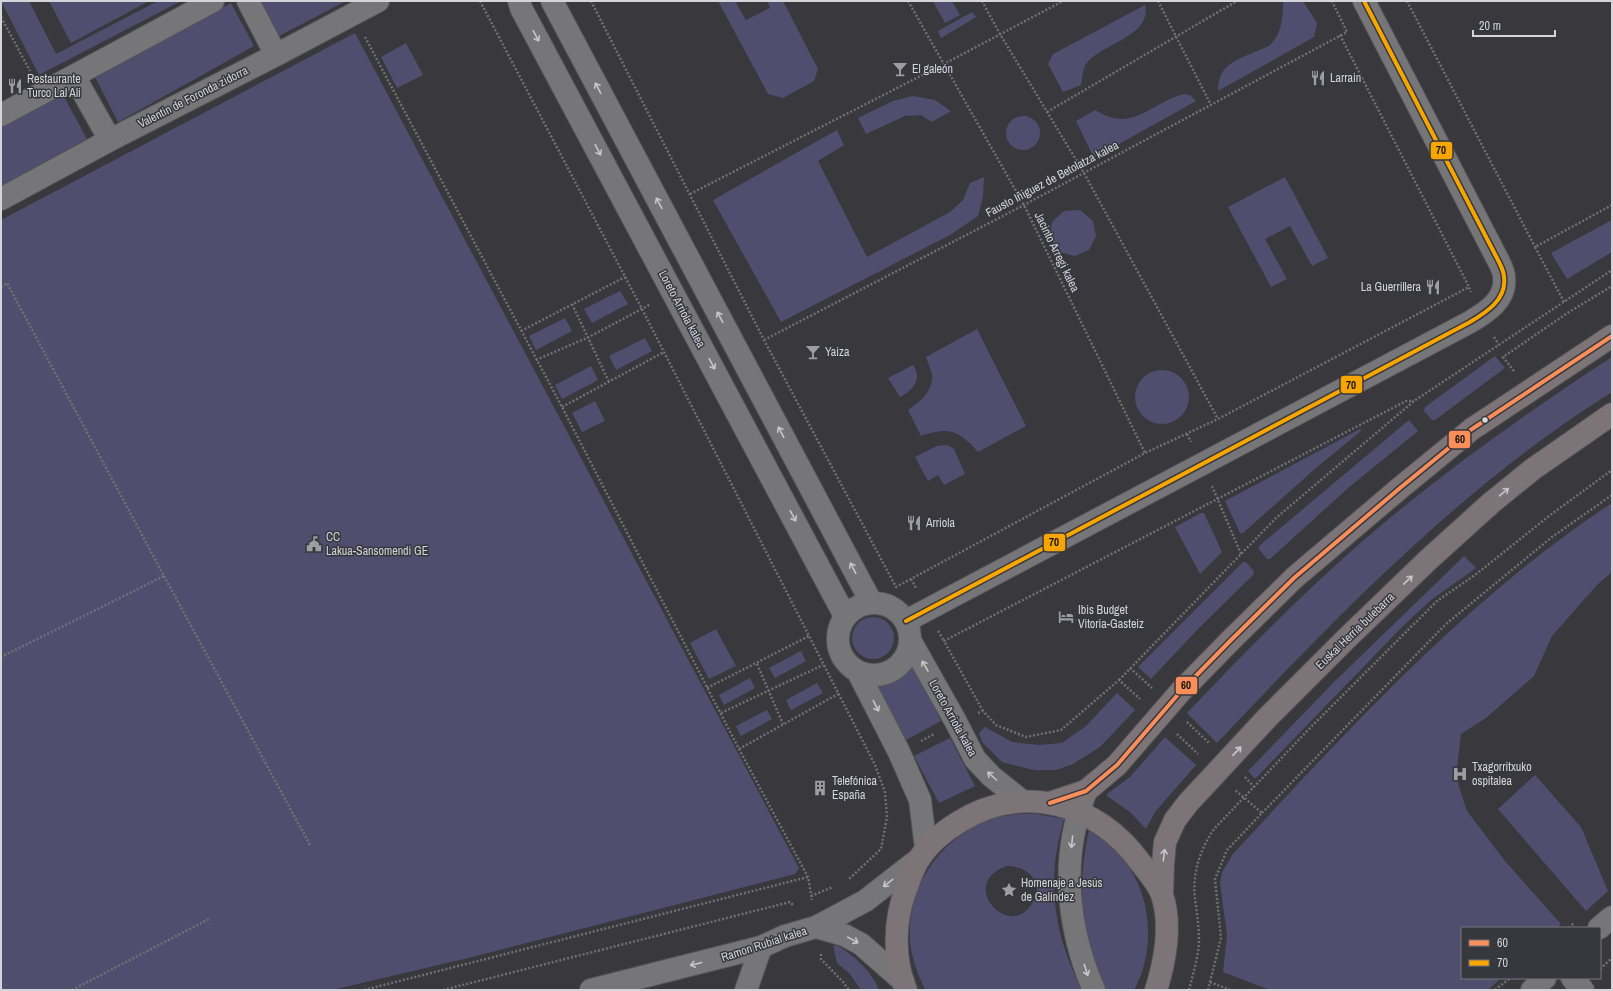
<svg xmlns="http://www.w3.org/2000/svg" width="1613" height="991" viewBox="0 0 1613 991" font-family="'Archivo Narrow',sans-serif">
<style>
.green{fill:#504e6e;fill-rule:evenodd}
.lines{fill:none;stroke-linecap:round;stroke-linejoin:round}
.minor-casing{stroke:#545458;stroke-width:24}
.major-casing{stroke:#545458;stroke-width:24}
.path{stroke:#717173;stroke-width:2.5;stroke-dasharray:2 2;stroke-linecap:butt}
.minor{stroke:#767679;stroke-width:22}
.major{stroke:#7d7478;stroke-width:22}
.bus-1-casing{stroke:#37373e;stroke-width:7}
.bus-2-casing{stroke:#37373e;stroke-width:7}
.bus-1{stroke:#fa8e5a;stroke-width:4}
.bus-2{stroke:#f7a600;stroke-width:4}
.oneway{stroke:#c6c6cb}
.oneway2{stroke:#c7c6ca}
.bus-dot{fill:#d4d4d9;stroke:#37373e;stroke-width:1.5}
.labels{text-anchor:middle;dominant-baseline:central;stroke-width:3;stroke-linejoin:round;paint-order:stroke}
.poi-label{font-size:12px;fill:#d4d4d9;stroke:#37373e;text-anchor:start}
.street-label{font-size:12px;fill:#d4d4d9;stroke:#37373e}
.line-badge{stroke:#37373e;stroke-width:1.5}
.pale-badge-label{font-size:11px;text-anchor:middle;font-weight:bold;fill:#111}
</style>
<rect width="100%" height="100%" fill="#38383d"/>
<path class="green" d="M1,1h28l27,53 102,-53h23l-142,74z
M49,1h100l-78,42z
M259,1h87l-69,36z
M718,1h17l11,19 24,-12 -3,-7h16l35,68 -4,12 -31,17 -15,-4z
M933,1h19l8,14 -15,8z
M1283,1h20l14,22 -3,14 -96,54c0,-28 20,-31 41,-41 3,-1 8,-3 11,-5 12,-11 13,-29 13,-44z
M231,3l23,43 -136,76 -23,-45z
M1145,5c8,31 -43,38 -59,59 -3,5 -4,15 -5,21l-18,7 -15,-28 5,-10z
M972,12l4,5 -35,21 -3,-7z
M355,33l444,835 -4,6 -331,85 -132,31h-331v-770z
M406,43l17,32 -26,13 -16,-31z
M61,91l26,48 -86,47v-61z
M1184,94l6,1 6,6 -102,57 -18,-37 19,-11c38,24 54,-7 89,-16z
M913,96l22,4 16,11 -19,11 -11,-7 -16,1 -39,18 -8,-16 35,-17z
M1006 133a17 17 0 1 1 34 0a17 17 0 1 1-34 0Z
M837,130l7,15 -26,16 49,96 83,-45 13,-12 7,-17 14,-6 -1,20 -5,19 -28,19 -169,87 -68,-122z
M1285,177l43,81 -16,8 -22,-40 -25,13 22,40 -16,8 -43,-80z
M1080,210l13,11 3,15 -7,14 -14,6 -16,-4 -9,-14 2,-16 12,-11z
M1612,220v32l-45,27 -16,-26z
M620,291l8,13 -36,19 -8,-14z
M565,318l7,13 -36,19 -7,-14z
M977,329l49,97 -48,26c-19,-21 -28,-26 -57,-16l-13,-26c12,-8 25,-18 24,-35 -1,-5 -4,-12 -6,-18z
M645,338l7,13 -36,19 -7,-14z
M1495,356l10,12 -70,52h-3l-8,-9 1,-4z
M1612,357v35c-150,94 -274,223 -395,351l-30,-30c52,-55 105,-109 161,-159 82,-73 172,-137 264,-197z
M913,365c10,14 0,25 -13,32l-12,-19z
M591,366l7,14 -36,19 -7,-14z
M1135 397a27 27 0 1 1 54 0a27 27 0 1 1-54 0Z
M595,401l10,20 -23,11 -10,-19z
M1409,420l9,11 -71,58 -77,70h-3l-8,-10v-3z
M1360,429l1,2 -45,37 -73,65h-3l-15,-32z
M947,445l7,4 11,25 -21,11 -6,-10 -10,6 -13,-24 22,-11z
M1612,503v69l-15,13 -45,51 -18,40 -48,42 -25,16 -5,43 11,34 38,50 56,63 -4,4h-95v50h39l-13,12h-218l-47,-18 4,-37 -7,-52 2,-11 11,-18c115,-125 237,-258 379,-351z
M1201,513h3l18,39 -22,22 -25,-47z
M1464,556l12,12 -45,32 -28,26 -148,153 -7,-8 85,-88z
M1243,562h3l7,8 1,4 -56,55 -47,50 -13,-12z
M852 638a21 21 0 1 1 42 0a21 21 0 1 1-42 0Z
M716,629l20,37 -27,13 -19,-36z
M801,651l5,10 -31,17 -6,-10z
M912,664l29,57 -35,19 -30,-56 24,-9z
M750,678l5,10 -31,17 -5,-10z
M817,683l6,10 -32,17 -5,-10z
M1117,693l18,17 -35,37 -27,17 -17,6h-22l-32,-8 -20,-20 -3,-9 6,-6 27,15 26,3 24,-2 24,-17z
M767,710l5,9 -31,17 -5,-10z
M1165,737l31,28 -41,47 -9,17 -16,-17 -23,-16v-2l23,-17z
M950,738l25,48 -36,17 -25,-47z
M1535,775l46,52 27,64 -22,20 -88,-102z
M1018,814h19l27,5c-18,61 -11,114 18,171h-157c-7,-16 -14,-32 -15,-50 -3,-56 32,-104 84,-122 8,-2 17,-3 24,-4zM1007,866c20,0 38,16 26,36 -23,41 -77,-19 -26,-36z
M1089,830c13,9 25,17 35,30 28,36 32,90 10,130h-32c-20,-57 -26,-101 -13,-160z
M837,945c17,11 34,25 42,45h-18l-11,-16 -13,-11 -4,-17z"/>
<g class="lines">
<g class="minor-casing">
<path id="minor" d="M248,1l28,54
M519,1l2,7 324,608
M552,1l319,601
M74,76l36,64
M1,115l212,-114
M1,199l109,-59 166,-85 102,-54
M838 639a36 36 0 1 1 72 0a36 36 0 1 1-72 0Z
M906,621l564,-299c17,-10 37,-23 34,-45 0,-5 -3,-11 -5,-15l-135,-261
M911,642l45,80 19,37 16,17 31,25
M858,672l41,80 21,48 6,49
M1085,794c-25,64 -18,134 9,196
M816,927l28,8 17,9 42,37
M1599,928l13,-11
M1572,978l11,12
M591,990l170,-43 24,-11 31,-9 49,-26 54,-42
M746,990l15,-43
M1532,990l13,-12"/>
</g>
<g class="major-casing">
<path id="major" d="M1050,803l36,-12 31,-26 64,-74 50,-51 63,-62 106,-90 72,-59 140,-93
M1162,894l1,-30 2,-22 10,-22 13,-17 79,-85 79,-79 82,-79 63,-57 42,-34 79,-55
M906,990c-13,-31 -12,-70 0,-101 4,-10 7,-21 13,-30 10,-16 25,-28 40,-37 64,-40 138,-19 181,40 7,9 19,23 22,33 10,29 3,67 -6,95"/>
</g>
<path class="path" d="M480,1l162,308 233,456 10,27 2,25 -6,32 -33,31
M591,1l173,339 132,247 249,-134 73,-34 251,-132 2,5
M908,1l116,204 121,248
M982,1l18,33 84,139 134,246
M1158,1l53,104
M1407,1l128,246
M1,17l29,54
M1340,35l129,252
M365,37l197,370 177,342 69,128 4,23
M1047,112l190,-111
M690,194l254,-130 119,-63
M1,287l6,-4 157,293 -163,81
M1564,302l-29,-55 77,-42
M572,304l37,78
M521,331l104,-54
M1494,337l5,8
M764,340l260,-135 323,-173 -15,-31
M536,360l53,-23 62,-33
M1514,371l-11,-14 66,-45 43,-26
M562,407l102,-55
M1187,434l4,8
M1212,486l29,68
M164,576l146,269
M911,579l5,9
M938,631l6,10
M757,664l26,60
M1130,668l22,20
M1119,680l157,-162 138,-117 198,-131
M707,688l102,-52
M983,711l-39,-70 462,-240h8
M721,713l102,-48
M978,713l5,-2 13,14 30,12 35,-7 58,-50 21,19
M1187,722l22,21
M1177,734l21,20
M921,741l13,-7
M739,749l99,-55
M1245,777l9,10
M1262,813l184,-189 106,-87 60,-42
M811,896l22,-9
M1569,928l5,-5
M821,954v5l22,23 6,8
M1600,969l12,-11
M1210,982l20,8
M72,990l137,-71
M364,990l444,-113
M443,990l347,-88 4,4
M1189,990c4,-16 9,-32 10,-48 0,-15 -2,-29 -4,-43 -3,-26 5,-49 19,-70l95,-100 128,-128 38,-26 74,-59 63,-46
M1208,990l13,-52 -6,-59 12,-29 35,-37 -27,-23
M1495,990l14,-11"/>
<use href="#minor" class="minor"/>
<use href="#major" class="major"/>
<g class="bus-1-casing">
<path id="bus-1" d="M1050,803l36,-12 31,-26 64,-74 50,-51 63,-62 106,-90 72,-59 140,-93"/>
</g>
<g class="bus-2-casing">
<path id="bus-2" d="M906,621l564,-299c17,-10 37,-23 34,-45 0,-5 -3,-11 -5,-15l-135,-261"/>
</g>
<use href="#bus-1" class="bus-1"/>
<use href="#bus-2" class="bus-2"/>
</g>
<defs><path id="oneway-shaft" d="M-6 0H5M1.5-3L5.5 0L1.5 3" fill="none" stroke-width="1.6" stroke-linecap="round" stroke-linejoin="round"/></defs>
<g class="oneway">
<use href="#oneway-shaft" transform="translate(536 36) rotate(62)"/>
<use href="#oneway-shaft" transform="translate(598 88) rotate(-118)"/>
<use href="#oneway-shaft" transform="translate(598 150) rotate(62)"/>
<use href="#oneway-shaft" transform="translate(659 203) rotate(-118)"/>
<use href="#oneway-shaft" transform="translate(720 317) rotate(-118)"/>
<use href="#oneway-shaft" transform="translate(712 364) rotate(62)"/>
<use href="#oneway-shaft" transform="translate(781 432) rotate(-118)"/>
<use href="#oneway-shaft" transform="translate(793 516) rotate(62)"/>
<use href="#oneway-shaft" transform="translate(853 568) rotate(-118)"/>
<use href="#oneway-shaft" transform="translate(925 666) rotate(-120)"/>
<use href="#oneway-shaft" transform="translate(876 706) rotate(63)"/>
<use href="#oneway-shaft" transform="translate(992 776) rotate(-138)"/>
<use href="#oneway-shaft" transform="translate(1072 842) rotate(96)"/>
<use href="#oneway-shaft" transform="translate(888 883) rotate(142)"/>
<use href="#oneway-shaft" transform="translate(853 940) rotate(29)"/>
<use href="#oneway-shaft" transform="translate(696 964) rotate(166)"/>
<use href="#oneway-shaft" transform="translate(1086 970) rotate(72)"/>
</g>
<g class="oneway2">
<use href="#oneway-shaft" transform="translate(1504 492) rotate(-40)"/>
<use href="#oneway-shaft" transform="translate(1408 580) rotate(-44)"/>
<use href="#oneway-shaft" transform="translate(1237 751) rotate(-47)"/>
<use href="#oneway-shaft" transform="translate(1164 855) rotate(-83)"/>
</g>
<defs>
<g id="bar-bare" transform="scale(1.2)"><path d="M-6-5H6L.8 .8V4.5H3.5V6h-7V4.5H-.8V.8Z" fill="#9d9da2" stroke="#37373e" stroke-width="2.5" paint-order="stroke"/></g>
<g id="restaurant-bare" transform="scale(1.2)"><path d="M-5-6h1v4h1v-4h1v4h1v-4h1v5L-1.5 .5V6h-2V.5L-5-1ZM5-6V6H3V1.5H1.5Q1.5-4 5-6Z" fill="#9d9da2" stroke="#37373e" stroke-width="2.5" paint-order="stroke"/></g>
<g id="civic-bare" transform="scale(1.2)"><path d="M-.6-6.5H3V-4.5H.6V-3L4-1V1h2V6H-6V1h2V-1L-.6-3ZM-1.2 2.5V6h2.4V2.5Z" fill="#9d9da2" stroke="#37373e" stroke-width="2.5" paint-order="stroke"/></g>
<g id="hotel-bare" transform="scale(1.2)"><path d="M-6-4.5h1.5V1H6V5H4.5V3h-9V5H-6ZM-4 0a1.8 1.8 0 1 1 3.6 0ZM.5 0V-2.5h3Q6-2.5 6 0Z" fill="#9d9da2" stroke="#37373e" stroke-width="2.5" paint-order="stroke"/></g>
<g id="hospital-bare" transform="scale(1.2)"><path d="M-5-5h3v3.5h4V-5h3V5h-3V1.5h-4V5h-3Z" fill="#9d9da2" stroke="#37373e" stroke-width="2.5" paint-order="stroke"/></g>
<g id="building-bare" transform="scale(1.2)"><path d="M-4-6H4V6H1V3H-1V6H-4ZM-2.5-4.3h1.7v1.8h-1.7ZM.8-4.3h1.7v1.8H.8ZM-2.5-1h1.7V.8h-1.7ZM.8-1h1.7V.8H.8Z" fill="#9d9da2" stroke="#37373e" stroke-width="2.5" paint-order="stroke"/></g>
<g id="sight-bare" transform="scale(1.2)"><path d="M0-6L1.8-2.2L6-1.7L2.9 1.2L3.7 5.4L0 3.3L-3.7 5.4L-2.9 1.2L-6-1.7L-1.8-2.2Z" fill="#9d9da2" stroke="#37373e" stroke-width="2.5" paint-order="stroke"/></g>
</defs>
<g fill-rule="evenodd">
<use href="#bar-bare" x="900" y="69"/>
<use href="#restaurant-bare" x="1318" y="78"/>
<use href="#restaurant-bare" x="15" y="86"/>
<use href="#restaurant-bare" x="1433" y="287"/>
<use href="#bar-bare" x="813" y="352"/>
<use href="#restaurant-bare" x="914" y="523"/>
<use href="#civic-bare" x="314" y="544"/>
<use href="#hotel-bare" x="1066" y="617"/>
<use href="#hospital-bare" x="1460" y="774"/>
<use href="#building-bare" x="820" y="788"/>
<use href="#sight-bare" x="1009" y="890"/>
</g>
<circle class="bus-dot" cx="1485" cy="420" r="3.5"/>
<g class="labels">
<g class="poi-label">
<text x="912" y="69">El galeón</text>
<text x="1330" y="78">Larrain</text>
<text x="27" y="79">Restaurante<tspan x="27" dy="14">Turco Lal Ali</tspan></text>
<text x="1421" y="287" text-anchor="end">La Guerrillera</text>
<text x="825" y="352">Yaiza</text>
<text x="926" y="523">Arriola</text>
<text x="326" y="537">CC<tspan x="326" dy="14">Lakua-Sansomendi GE</tspan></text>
<text x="1078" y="610">Ibis Budget<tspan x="1078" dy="14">Vitoria-Gasteiz</tspan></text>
<text x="1472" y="767">Txagorritxuko<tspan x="1472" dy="14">ospitalea</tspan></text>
<text x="832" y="781">Telefónica<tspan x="832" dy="14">España</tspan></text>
<text x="1021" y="883">Homenaje a Jesús<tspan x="1021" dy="14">de Galíndez</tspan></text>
</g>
<g class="street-label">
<text transform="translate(193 97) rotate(-27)">Valentin de Foronda zidorra</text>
<text transform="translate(1052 179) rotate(-28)">Fausto Iñiguez de Betolatza kalea</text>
<text transform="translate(1057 252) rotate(64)">Jacinto Arregi kalea</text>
<text transform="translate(682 309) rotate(62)">Loreto Arriola kalea</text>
<text transform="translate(1355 631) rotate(-44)">Euskal Herria bulebarra</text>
<text transform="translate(953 718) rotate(61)">Loreto Arriola kalea</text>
<text transform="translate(764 944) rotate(-18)">Ramon Rubial kalea</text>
</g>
</g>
<g class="line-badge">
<rect x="1430" y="141" width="23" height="19" rx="4" fill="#f7a600"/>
<rect x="1340" y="375" width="23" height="19" rx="4" fill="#f7a600"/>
<rect x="1448" y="430" width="23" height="19" rx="4" fill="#fa8e5a"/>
<rect x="1043" y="533" width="23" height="19" rx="4" fill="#f7a600"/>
<rect x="1175" y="676" width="23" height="19" rx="4" fill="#fa8e5a"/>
</g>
<g class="pale-badge-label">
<text x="1441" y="154">70</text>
<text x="1351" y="389">70</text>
<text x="1460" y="443">60</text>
<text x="1054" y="546">70</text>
<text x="1186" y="689">60</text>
</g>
<rect width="1613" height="991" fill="none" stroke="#d4d4d9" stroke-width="4"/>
<rect x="1461" y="927" width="140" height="52" fill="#37373e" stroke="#76767c"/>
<rect x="1469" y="940" width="20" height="6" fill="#fa8e5a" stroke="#76767c"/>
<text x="1497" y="947" font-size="12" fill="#d4d4d9">60</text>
<rect x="1469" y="960" width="20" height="6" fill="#f7a600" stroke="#76767c"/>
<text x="1497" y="967" font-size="12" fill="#d4d4d9">70</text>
<path d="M1473 30v6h82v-6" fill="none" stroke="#d4d4d9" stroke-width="2"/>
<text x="1479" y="30" font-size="12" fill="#d4d4d9" stroke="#37373e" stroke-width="3" paint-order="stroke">20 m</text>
</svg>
